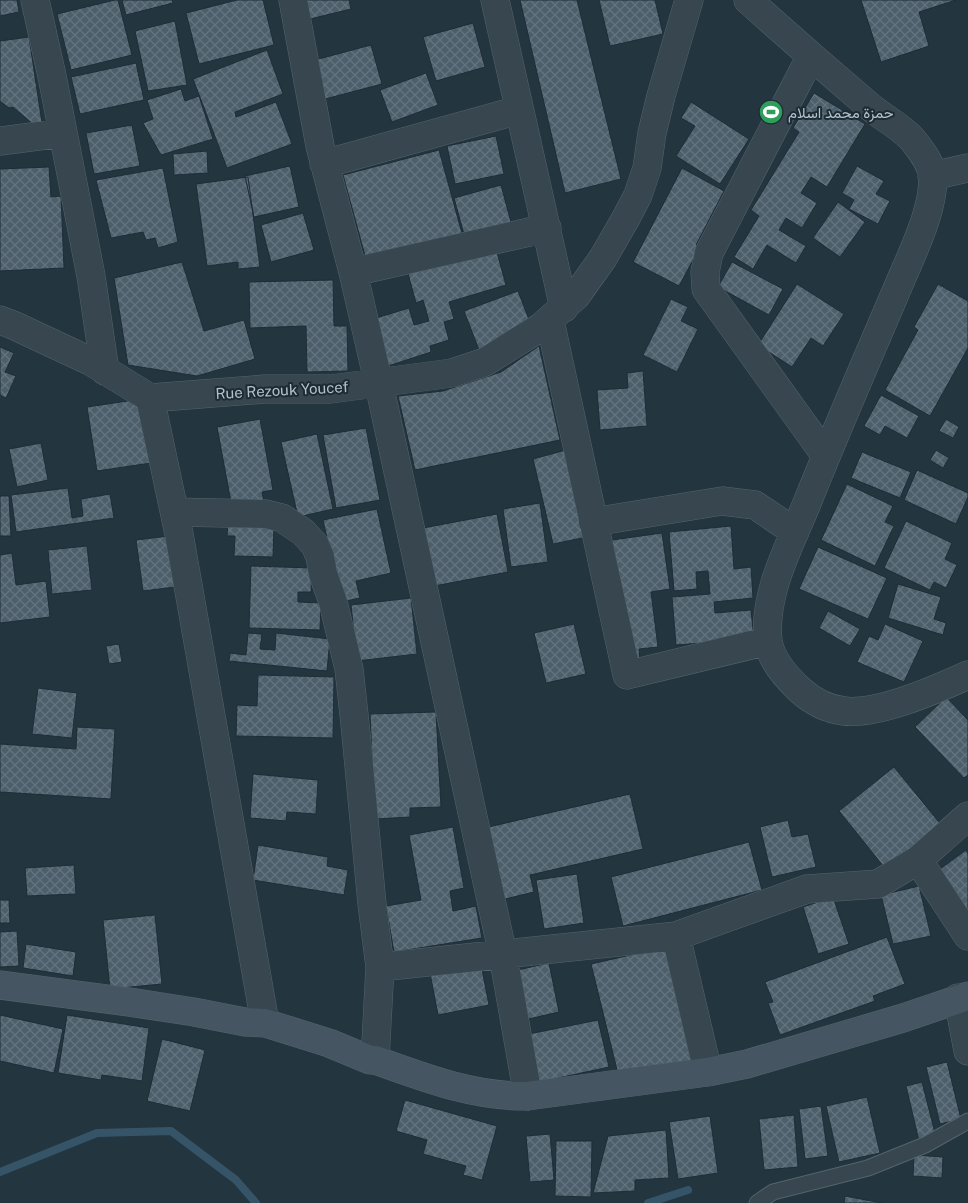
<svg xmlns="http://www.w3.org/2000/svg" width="968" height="1203" viewBox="0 0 968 1203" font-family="'Public Sans',Vazirmatn,sans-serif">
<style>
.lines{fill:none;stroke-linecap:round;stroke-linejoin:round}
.stream{stroke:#365467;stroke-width:8}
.building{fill:url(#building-cross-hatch);stroke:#1e2d36}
.service-casing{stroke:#55646d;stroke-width:17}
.minor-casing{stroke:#55646d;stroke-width:29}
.secondary-casing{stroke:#55646d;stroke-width:29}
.service{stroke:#37464f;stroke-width:15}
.minor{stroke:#37464f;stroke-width:28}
.secondary{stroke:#455662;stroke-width:28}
.labels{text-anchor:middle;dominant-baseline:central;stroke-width:4;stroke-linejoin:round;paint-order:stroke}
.poi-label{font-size:15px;fill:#b3c1ca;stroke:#1c2b34;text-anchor:start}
.street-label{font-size:15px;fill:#b3c1ca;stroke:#1c2b34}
</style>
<defs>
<pattern id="building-cross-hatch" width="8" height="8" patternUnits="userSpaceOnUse" patternTransform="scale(1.25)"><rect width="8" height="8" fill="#4c5f6b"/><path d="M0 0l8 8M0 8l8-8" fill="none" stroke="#63747f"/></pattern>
</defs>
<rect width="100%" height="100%" fill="#23353f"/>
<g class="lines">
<path class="stream" d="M0,1172l97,-39 74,-2 65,49 20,23
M648,1203l40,-13"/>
</g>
<path class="building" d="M0,0h17l2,12 -19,4z
M115,0h3l14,55 -61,15 -14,-56z
M122,0h50l1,3 -47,12z
M237,0h26l11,45 -75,19 -13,-51z
M305,0h44l2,9 -41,10z
M520,0h57l44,179 -56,14z
M599,0h56l8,34 -53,12z
M861,0h95l-37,12 10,34 -48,16z
M175,21l12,64 -39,6 -13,-60z
M473,23l12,44 -49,14 -13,-44z
M29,37l13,86 -9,1 -20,-17 -4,1 -9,-7v-60z
M371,45l11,39 -57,15 -10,-39z
M267,50l16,44 -48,18 1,5 40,-15 16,42 -65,24 -34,-89z
M136,63l8,37 -64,14 -9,-37z
M426,73l12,32 -46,17 -12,-32z
M181,89l4,12 14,-5 14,43 -52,16 -18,-32 10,-4 -6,-19z
M814,93l51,31 -38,63 -16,-10 -10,16 16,10 -15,25 -16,-10 -7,12 27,16 -10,17 -29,-18 -14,24 -19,-12 25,-41 -8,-6 48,-78 -6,-4z
M691,102l58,37 -29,45 -44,-28 19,-30 -14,-8z
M132,125l8,41 -46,8 -8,-41z
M496,136l8,38 -49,10 -8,-38z
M439,150l24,87 -96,26 -24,-88z
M207,151l1,22 -34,2 -1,-21z
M290,166l9,41 -45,10 -9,-41z
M857,166l27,15 -8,13 14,7 -12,23 -29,-15 5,-9 -12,-7z
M49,167l2,30 10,-1 3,72 -64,3v-102z
M163,168l15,74 -20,6 -3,-10 -9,2 -3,-8 -32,6 -15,-58z
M682,168l42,23 -28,54 4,2 -21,39 -46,-24z
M248,177l12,90 -22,2v-7l-31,4 -11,-82z
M501,185l11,41 -47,12 -11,-40z
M838,202l27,20 -25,35 -27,-19z
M303,213l11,37 -43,12 -10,-37z
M495,245l11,40 -57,17 5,17 -10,3 5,18 -19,6 1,6 -46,15 -12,-48 36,-11 5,17 15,-4 -6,-21 -7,3 -9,-33z
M182,262l22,69 40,-11 11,39 -58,17 -69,-11 -14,-87z
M732,262l51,27 -14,26 -51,-28z
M333,280l1,46h13l1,45 -41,1 -1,-46 -56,2 -1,-46z
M797,284l47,30 -21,32 -12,-8 -19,29 -34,-22z
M938,284l30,17v47l-38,68 -45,-26 33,-60 -4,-3z
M518,291l15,39 -54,20 -15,-39z
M671,299l17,8 -7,14 17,8 -21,43 -34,-17z
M539,346l21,94 -145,30 -17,-74 45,-5 58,-19z
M0,347l14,6 -9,19 11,4 -10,22 -6,-3z
M643,371l4,55 -47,4 -3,-40 31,-2 -1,-15z
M881,395l38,21 -12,22 -22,-12 -5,9 -16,-9z
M141,399l10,64 -54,8 -10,-64z
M260,419l13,71 -11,2 3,16 -32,5 -16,-86z
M946,419l13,8 -6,11 -14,-7z
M366,428l14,72 -44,8 -13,-73z
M317,434l16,75 -35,8 -17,-75z
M41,443l7,37 -31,7 -8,-38z
M566,450l21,87 -34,7 -20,-85z
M936,450l13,8 -6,10 -13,-8z
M862,452l49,20 -11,26 -49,-20z
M917,470l51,23v4l-12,27 -52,-24z
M847,484l46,22 -8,16 9,4 -19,40 -54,-26z
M68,488l4,30 11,-2 -2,-17 29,-5 4,24 -98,14 -5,-37z
M0,496h9l2,40h-11z
M540,503l8,59 -37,5 -8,-58z
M377,509l14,64 -35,8 4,17 -19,4 -18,-82z
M497,514l11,58 -79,15 -11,-58z
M906,521l46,22 -7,16 12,6 -11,23 -12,-6 -4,8 -46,-22z
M228,523l46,1 -1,33 -39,-1 1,-20h-8z
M731,526l3,43 17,-2 2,31 -39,4 1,11 36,-3 3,29 -78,6 -4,-48 38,-3 -2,-23 -12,1 1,17 -23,2 -5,-59z
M662,533l8,56 -19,3 7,55 -19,2 1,11 -11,1 -17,-121z
M169,536l6,51 -32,4 -7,-51z
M87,546l5,44 -40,4 -4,-44z
M818,547l69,31 -19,41 -69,-30z
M12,553l4,32 30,-4 4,36 -50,6v-68z
M251,566l61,2 -1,24h-13v10l23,1 -1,27 -71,-2z
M898,584l43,13 -7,22 12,4 -3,12 -55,-17z
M411,598l6,56 -60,7 -6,-56z
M828,611l32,18 -10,17 -31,-18z
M574,624l12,50 -40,9 -12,-50z
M885,624l38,17 -19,41 -47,-20 12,-26 9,4z
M248,633l14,1 -2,15 15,1 1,-17 54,6 -3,32 -98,-10 1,-8 16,2z
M119,644l3,18 -13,2 -3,-18z
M258,675l76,2 -1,61 -97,-2 1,-31 20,1z
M38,688l39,5 -5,45 -40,-4z
M946,697l22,23v55l-4,3 -49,-51z
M436,712l5,95 -31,1v9l-35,2 -5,-105z
M77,727l38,2 -4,70 -111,-7v-48l76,5z
M894,767l49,60 -55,45 -49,-61z
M253,774l65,6 -2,34 -29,-2 -1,9 -36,-3z
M630,794l13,55 -113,26 4,17 -37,9 -17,-72z
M788,820l4,17 16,-3 8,33 -44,10 -12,-50z
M453,827l11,61 -14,3 3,20 23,-5 6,32 -88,14 -8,-46 35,-6 -12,-65z
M749,842l13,48 -139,36 -12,-49z
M258,845l70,12 -1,9 21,4 -4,25 -91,-15z
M966,850l2,4v69l-36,-48z
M74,865l2,29 -49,2 -2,-28z
M577,874l7,49 -40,6 -8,-49z
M919,886l12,50 -38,8 -12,-49z
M833,897l16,47 -31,10 -15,-47z
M0,900h9l1,23h-10z
M155,915l7,69 -52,5 -7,-69z
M17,931l2,35 -19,1v-35z
M887,937l18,47 -32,12 2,5 -95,34 -12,-32 5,-1 -8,-20z
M26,944l50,8 -3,24 -50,-8z
M666,947l28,117 -74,18 -29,-118z
M549,963l10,49 -35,8 -11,-49z
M481,964l8,41 -51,10 -8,-42z
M0,1015l63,14 -9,44 -54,-12z
M67,1015l82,13 -7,53 -40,-6 -1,5 -43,-7z
M598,1020l11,47 -74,16 -11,-48z
M162,1039l43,11 -15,61 -43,-10z
M947,1062l14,57 -21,5 -14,-57z
M922,1082l14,55 -17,4 -13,-55z
M867,1097l13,56 -41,9 -13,-56z
M405,1100l92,26 -15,54 -19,-5 3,-9 -43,-12 4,-14 -31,-9z
M821,1106l7,50 -23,3 -6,-50z
M794,1115l4,52 -34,3 -5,-51z
M710,1116l8,57 -40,6 -9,-57z
M666,1130l3,48 -34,2v11l-42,2 15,-57z
M550,1134l4,46 -24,2 -4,-46z
M556,1141h36l-1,56 -36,-1z
M914,1155l29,2 -1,21 -29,-2z
M845,1196l37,7h-38z"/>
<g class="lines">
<g class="service-casing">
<path id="service" d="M757,1203l16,-11 95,-24 57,-23 43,-24"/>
</g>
<g class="minor-casing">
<path id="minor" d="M35,0l17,76 39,200 14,95
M293,0l27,146 33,126 29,126 121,557 25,141
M495,0l69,308
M748,0c40,36 80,71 120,105 14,12 32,21 44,34 8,10 17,21 20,34 5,30 -20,81 -32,109 -31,73 -63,146 -93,221 -17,42 -44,90 -39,138 3,19 18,36 32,49 12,11 28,19 44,21 35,4 93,-22 124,-36
M811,56l-102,197 -4,19 1,17 120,167
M0,141l62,-8
M324,164l195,-54
M932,176l36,-8
M353,272l194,-44
M0,320l13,5 77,36 60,37 115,-9h66l121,-16 33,-11 56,-35 35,-31 27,-38 23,-40 12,-23 9,-27 5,-35 9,-37 28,-96
M550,321l77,354 141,-34
M150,398l29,136 86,489
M175,512l91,2 16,4 21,14 12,13 5,12 3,17 10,28 16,67 6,55 17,180 8,63 -5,93
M593,522l129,-21 33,4 40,27
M918,860l50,76
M676,936l32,136
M380,967l296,-31 131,-47 71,-5 40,-24 50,-44
M958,998l10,53"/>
</g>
<g class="secondary-casing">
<path id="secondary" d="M0,985l129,17 65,10 51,10 20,1 64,20 41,17h5c50,18 99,37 153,36l180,-24 39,-8 156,-46 65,-22"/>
</g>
<use href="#service" class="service"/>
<use href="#minor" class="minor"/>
<use href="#secondary" class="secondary"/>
</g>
<defs>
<g id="stadium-disc" transform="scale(1.25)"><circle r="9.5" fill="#2e9e5b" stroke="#1c2b34"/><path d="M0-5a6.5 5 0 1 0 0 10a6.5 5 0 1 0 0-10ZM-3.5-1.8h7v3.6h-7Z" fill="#fff"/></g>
</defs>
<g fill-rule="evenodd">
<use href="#stadium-disc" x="771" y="112"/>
</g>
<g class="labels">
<g class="poi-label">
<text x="788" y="112">حمزة محمد اسلام</text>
</g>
<g class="street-label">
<text transform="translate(282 390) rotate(-3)">Rue Rezouk Youcef</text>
</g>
</g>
</svg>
